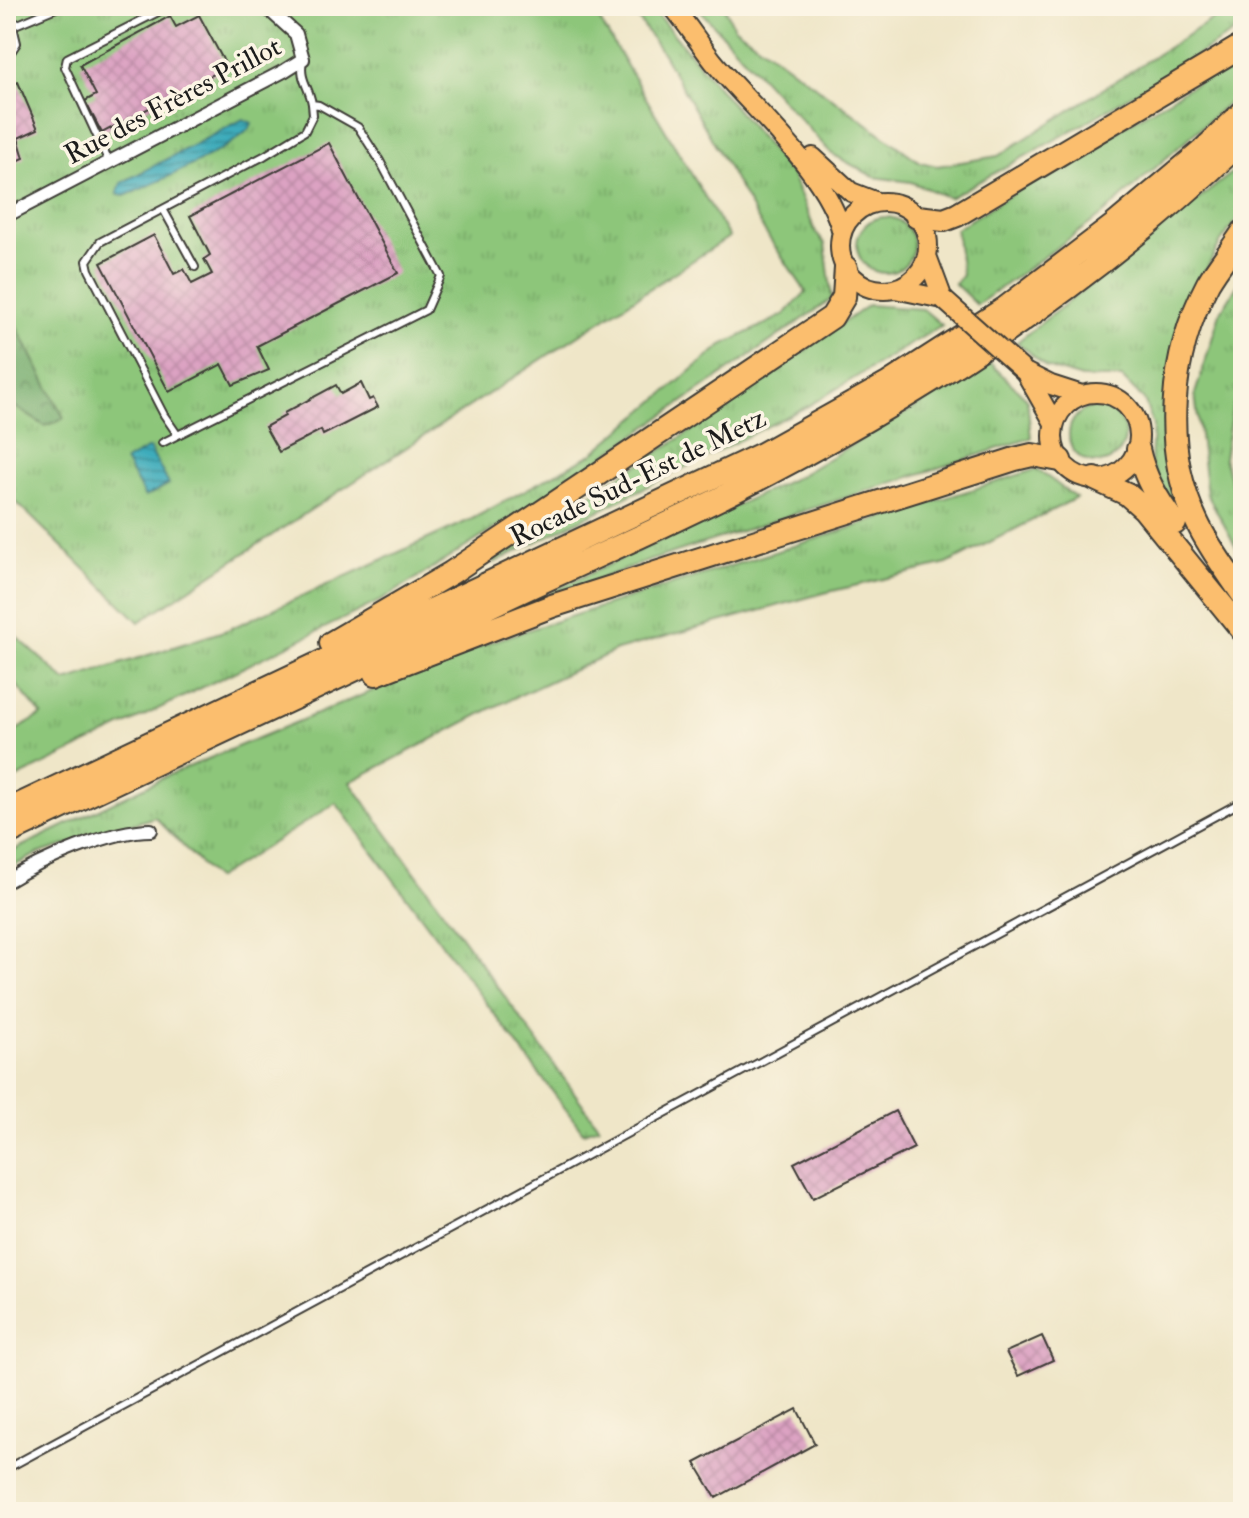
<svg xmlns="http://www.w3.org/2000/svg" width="1249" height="1518" viewBox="0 0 1249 1518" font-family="'IM FELL Double Pica',serif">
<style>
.grass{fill:url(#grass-tufts);stroke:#54714b;stroke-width:2}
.forest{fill:url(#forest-crowns);stroke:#476443;stroke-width:2}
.water{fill:url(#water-rules);stroke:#2c646c;stroke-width:2}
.building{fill:url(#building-cross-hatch)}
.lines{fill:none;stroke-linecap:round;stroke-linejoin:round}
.lane-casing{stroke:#3c3a36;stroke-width:10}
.street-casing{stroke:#3c3a36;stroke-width:16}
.primary-casing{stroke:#3c3a36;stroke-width:22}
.highway-casing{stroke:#3c3a36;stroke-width:26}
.lane{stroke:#fff;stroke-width:6}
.street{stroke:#fff;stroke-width:12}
.primary{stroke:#fbbe6e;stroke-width:18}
.highway{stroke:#fbbe6e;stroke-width:22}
.primary-bridge-casing{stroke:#3c3a36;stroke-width:22;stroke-linecap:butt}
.primary-bridge{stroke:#fbbe6e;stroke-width:18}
.labels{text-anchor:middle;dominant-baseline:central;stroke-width:7;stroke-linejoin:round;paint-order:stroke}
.street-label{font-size:28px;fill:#1c1c1c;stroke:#fcf5e5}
</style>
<defs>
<pattern id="grass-tufts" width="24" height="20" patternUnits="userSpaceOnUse" patternTransform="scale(2)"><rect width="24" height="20" fill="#8dc67a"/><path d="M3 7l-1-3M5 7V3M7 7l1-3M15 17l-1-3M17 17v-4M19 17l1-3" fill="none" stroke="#79aa69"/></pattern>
<pattern id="forest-crowns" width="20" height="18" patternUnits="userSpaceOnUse" patternTransform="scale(2)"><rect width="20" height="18" fill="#72ab6a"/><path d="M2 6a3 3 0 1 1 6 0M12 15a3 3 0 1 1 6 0" fill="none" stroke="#5d8a56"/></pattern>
<pattern id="water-rules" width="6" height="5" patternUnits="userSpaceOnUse" patternTransform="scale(2)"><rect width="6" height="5" fill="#3dacbb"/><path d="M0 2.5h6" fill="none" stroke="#328b97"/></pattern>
<pattern id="building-cross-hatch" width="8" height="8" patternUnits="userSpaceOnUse" patternTransform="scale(2)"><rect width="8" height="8" fill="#dca2c2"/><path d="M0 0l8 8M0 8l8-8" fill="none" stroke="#bc8ba6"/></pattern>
</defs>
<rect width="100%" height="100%" fill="#fcf5e5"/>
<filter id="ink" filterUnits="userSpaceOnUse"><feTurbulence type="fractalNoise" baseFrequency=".0125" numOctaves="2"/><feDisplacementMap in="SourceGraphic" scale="16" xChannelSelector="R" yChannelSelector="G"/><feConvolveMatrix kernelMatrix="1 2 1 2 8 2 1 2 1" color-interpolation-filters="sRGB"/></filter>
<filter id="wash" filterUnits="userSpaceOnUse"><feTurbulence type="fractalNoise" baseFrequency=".006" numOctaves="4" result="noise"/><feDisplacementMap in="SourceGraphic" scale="32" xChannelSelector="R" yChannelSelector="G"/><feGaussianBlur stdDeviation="1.8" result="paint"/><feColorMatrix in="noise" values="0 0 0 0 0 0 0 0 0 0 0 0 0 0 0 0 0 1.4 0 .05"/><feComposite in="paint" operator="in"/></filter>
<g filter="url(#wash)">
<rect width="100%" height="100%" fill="#efe6c8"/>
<path class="grass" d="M6,6h585l138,231 -590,385 -133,-130z
M629,6h21l142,169 24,58 9,11 7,55 -287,198 -163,103 -376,183v-47l36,-21 -36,-42v-46l60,54 161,-51 245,-111 120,-65 130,-109 62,-30 22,-23 -41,-60 -102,-178z
M696,6h28l10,21 186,135 17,4 61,-10 235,-150h10v21l-161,98 -133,73 -38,-16 -37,-5 -42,-23z
M1243,55v35l-141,125 -125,90 -22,-21 7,-9 -6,-46 65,-41z
M1243,162v49l-23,32 -24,46 -20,53 9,179 -12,-14 -22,-43 2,-39 -9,-25 -22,-22h-40l-36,-11 -29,-25 211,-166z
M857 245a28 28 0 1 1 56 0a28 28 0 1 1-56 0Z
M1243,277v124l-10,4 -9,53 12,40 7,10v51l-36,-65 -12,-100 25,-81z
M868,305l55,4 19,16 -134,81 -314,157 -3,-5 200,-127z
M987,360l40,39 4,39 -383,123 -96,35 -2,-4 247,-115 114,-67z
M1069 435a28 28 0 1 1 56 0a28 28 0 1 1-56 0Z
M1037,469l39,29 -129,66 -123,29 -207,57 -125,58 -142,74 249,345 -16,5 -247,-329 -121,76 -60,-62 -118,37 -31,16v-16l163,-79 324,-134z"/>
<path class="forest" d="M6,306l58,112 -19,8 -39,-25z"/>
<path class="water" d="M243,119l9,4c-5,20 -105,64 -128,73l-7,-2 4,-11z
M149,448l20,36 -24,13 -20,-36z"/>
<g id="blocks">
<path class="building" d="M199,15l28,52 -125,66 -17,-32 11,-6 -16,-30 90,-49 6,11z
M18,82l20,47 -20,9 6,20 -18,8v-78z
M329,143l69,130 -141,73 12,24 -36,15 -11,-21 -53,28 -68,-129 53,-28 20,39 10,-5 8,15 20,-10 -8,-15 6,-4 -20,-39z
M361,383l8,17 4,-2 5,9 -55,28 -2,-5 -42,22 -14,-25 20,-11 -1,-3 52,-28 5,9z
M895,1111l19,37 -101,50 -19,-35z
M1042,1336l11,24 -35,16 -12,-24z
M797,1409l18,35 -99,54 -21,-35z"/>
</g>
</g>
<g filter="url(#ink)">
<use href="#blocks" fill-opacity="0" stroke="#3c3a36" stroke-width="2"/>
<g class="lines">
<g class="lane-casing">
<path id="lane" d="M13,26l48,-20
M6,54l5,-2 6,-9 -9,-37
M303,59c-4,22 6,26 9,45
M109,162l-44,-95 2,-9 103,-52
M163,209l32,58
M162,443l264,-133 15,-34 -61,-115 -22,-34 -39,-22 -7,-1 1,11 -8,16 -41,25 -164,86 -13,19 2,9 75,145 13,19
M6,1469l1237,-668"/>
</g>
<g class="street-casing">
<path id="street" d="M6,216l278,-145 19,-12 -7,-25 -31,-28
M6,882c35,-22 105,-52 145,-52"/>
</g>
<g class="primary-casing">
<path id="primary" d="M672,6c15,18 27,37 41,55 40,49 115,111 129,172
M813,157l38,35 26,10
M840 246a44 44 0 1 1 88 0a44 44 0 1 1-88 0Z
M927,256l16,43
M895,289l48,10
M1025,372l26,13 31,10
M1025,372l29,51
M1053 436a43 43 0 1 1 86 0a43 43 0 1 1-86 0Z"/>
</g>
<g class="highway-casing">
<path id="highway" d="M917,217l27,3 13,-5 286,-170
M1243,232c-11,17 -25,34 -35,51 -38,72 -47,165 -11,239 12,26 30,49 46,73
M1138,449c6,28 19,51 37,74
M1095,479l32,15 17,15 99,122
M331,643l120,-70 381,-256 12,-20 2,-29
M376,674l176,-68 463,-147 17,-4 28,5
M6,811l756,-357 127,-71 115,-74 110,-84 87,-73 42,-40
M6,834c166,-79 332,-157 499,-235 88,-42 179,-80 265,-126 170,-89 334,-199 473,-333"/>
</g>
<use href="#lane" class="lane"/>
<use href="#street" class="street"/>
<use href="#primary" class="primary"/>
<use href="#highway" class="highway"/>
<g class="primary-bridge-casing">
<path id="primary-bridge" d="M943,299l82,73"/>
</g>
<use href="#primary-bridge" class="primary-bridge"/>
</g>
</g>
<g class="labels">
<g class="street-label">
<text transform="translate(173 101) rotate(-28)">Rue des Frères Prillot</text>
<text transform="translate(638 478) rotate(-26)">Rocade Sud-Est de Metz</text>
</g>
</g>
<rect width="1249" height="1518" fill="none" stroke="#fcf5e5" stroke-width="32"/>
</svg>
